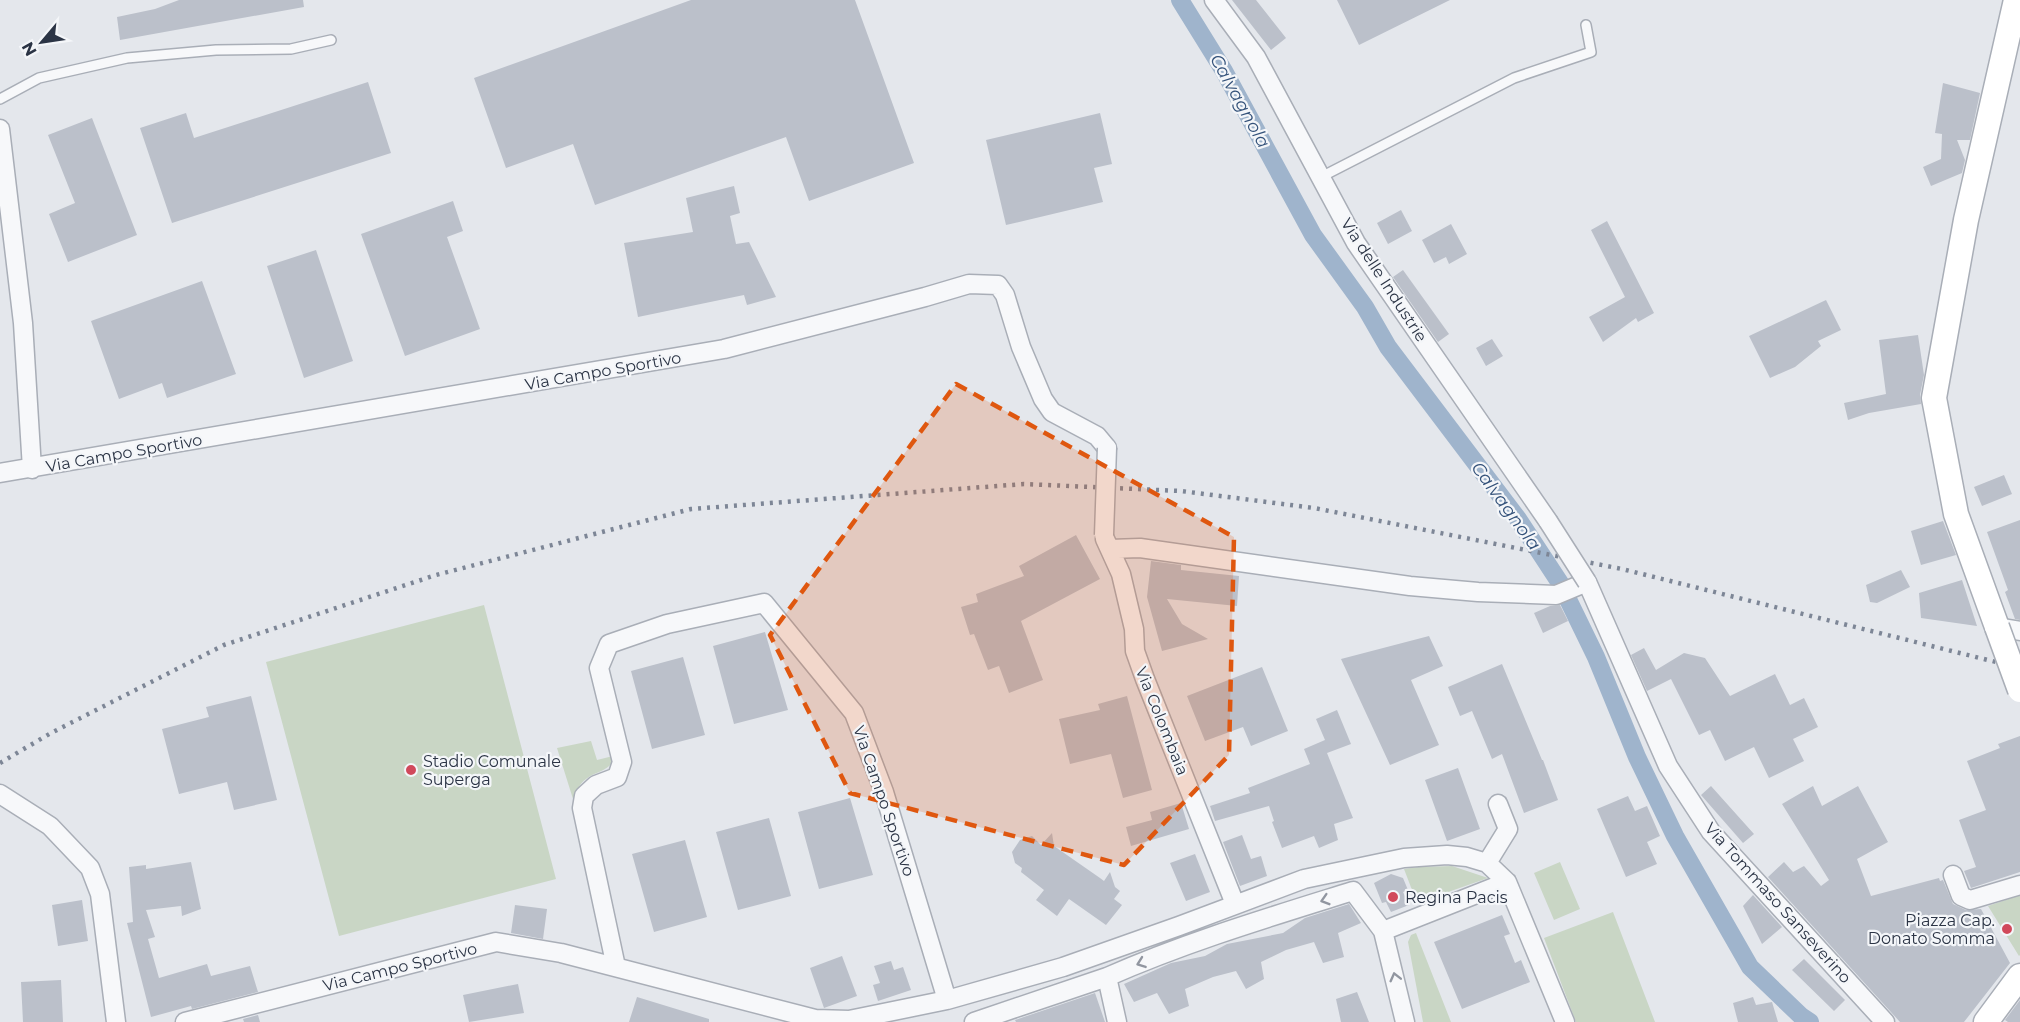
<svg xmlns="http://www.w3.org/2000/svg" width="2020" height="1022" viewBox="0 0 2020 1022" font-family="Montserrat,sans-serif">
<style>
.green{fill:#c9d6c5}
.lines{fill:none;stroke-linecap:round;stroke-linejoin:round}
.canal{stroke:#9fb4cc;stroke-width:18}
.building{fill:#bbc0ca}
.service-casing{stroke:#a9aeb7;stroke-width:12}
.minor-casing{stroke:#a9aeb7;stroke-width:21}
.secondary-casing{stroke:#a9aeb7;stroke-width:27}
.service{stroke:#f7f8fa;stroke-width:9}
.minor{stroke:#f7f8fa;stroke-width:18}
.secondary{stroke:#fff;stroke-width:24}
.rail{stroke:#7d8696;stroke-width:4.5;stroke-dasharray:3 6;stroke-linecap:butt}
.minor-bridge-casing{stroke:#a9aeb7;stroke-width:21;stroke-linecap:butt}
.secondary-bridge-casing{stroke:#a9aeb7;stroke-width:27;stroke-linecap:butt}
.minor-bridge{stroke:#f7f8fa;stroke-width:18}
.secondary-bridge{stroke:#fff;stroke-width:24}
.oneway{stroke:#9196a0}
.marked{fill:#df570f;fill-opacity:0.2;stroke:#df570f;stroke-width:4.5;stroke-dasharray:12 8;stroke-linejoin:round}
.poi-dot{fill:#d1495b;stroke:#f4f6f9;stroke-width:2}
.labels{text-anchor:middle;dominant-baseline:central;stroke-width:4.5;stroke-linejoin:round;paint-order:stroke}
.street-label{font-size:16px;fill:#2b3445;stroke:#f4f6f9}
.poi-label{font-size:16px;fill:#2b3445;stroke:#f4f6f9;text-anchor:start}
.water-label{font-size:18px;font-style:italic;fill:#34527a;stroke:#f4f6f9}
</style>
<rect width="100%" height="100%" fill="#e4e7ec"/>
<path class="green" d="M484,605l72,274 -217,57 -73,-274z
M591,741l6,19 16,-4 1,4c-7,12 -18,11 -28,19 -7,5 -10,13 -13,20l-16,-51z
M1560,862l20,47 -26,11 -20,-47z
M1452,866l36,12 -71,25 -13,-34 14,-2z
M2020,895v60l-1,1 -31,-50z
M1613,912l42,110h-79l-32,-84z
M1416,933l35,89h-28l-15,-80 3,-7z"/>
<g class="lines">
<path class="canal" d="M1180,0l44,71 89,164 52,72 23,40 130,172 42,64 36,74 41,100 38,79 75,131 51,49 9,6"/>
</g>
<path class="building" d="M179,0h124l1,7 -184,33 -3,-23 38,-8z
M691,0h164l59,163 -105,38 -23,-64 -191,68 -22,-61 -67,24 -32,-90z
M1232,0h24l30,38 -15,12z
M1337,0h113l-91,45z
M368,82l23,71 -219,70 -32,-95 46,-15 8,25z
M1943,83l37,10 -10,47h-13l8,20 -3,13 -31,13 -8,-19 18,-8 1,-25 -7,-1z
M1100,113l12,51 -18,4 9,34 -97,23 -20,-85z
M92,118l45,117 -69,27 -19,-48 26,-11 -27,-68z
M734,186l6,27 -10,3 6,28 13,-2 27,55 -29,8 -3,-10 -106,22 -14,-74 69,-11 -7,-34z
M453,201l10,30 -16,6 33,92 -75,27 -44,-122z
M1401,210l11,21 -24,13 -11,-21z
M1607,221l47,92 -16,9 -2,-4 -33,24 -14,-25 36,-20 -34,-67z
M1451,224l16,30 -18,10 -3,-7 -12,6 -12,-23z
M316,250l37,111 -49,17 -37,-112z
M1403,270l46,64 -11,8 -45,-65z
M202,281l34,93 -69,24 -5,-15 -43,16 -28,-78z
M1826,300l15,30 -23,11 3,5 -26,21 -25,11 -21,-42z
M1918,335l6,40 -4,20 1,9 -52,9 -21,7 -4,-17 42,-9 -7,-54z
M1492,339l11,17 -17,10 -10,-18z
M2004,475l8,19 -30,12 -8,-19z
M2020,520v100l-5,-1 -10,-27 3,-2 -21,-58z
M1943,521l13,34 -35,10 -10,-34z
M1076,535l24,44 -79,42 22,59 -34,13 -10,-27 -11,4 -14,-36 -4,1 -9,-28 17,-5 -2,-8 48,-18 -5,-10z
M1151,561l30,4v5l58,6 -2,30 -70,-7 15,25 26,15 -46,12 -15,-54z
M1901,570l9,17 -33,16 -7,-1 -4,-17z
M1962,580l15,46 -56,-8 -2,-25z
M1560,605l8,16 -25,12 -9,-20 16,-7z
M765,632l23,78 -54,14 -21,-78z
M1429,636l14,30 -32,14 28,65 -49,20 -49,-106z
M1644,648l12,22 28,-17 21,5 25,38 45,-22 15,31 14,-7 14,29 -25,12 11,22 -35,17 -15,-31 -29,14 -15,-31 -11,5 -28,-56 -24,12 -16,-36z
M683,657l22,78 -53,14 -21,-78z
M1502,664l40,96h1l15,40 -34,13 -22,-59 -10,5 -20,-48 -12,5 -12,-29z
M1262,667l26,64 -37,15 -8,-19 -38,14 -18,-45z
M251,696l26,104 -43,10 -7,-28 -48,12 -17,-65 47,-12 -3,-10z
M1127,696l25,94 -29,8 -12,-44 -41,10 -11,-45 41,-9 -2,-6z
M1337,710l14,34 -24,9 26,65 -19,6 4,16 -19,8 -5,-12 -32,12 -10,-26 2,-1 -5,-15 -54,15 -5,-15 40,-13 -2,-5 62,-24 -6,-15 21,-9 -9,-21z
M2020,736v136l-49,16 -7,-17 12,-4 -17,-47 27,-10 -19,-49 33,-13 -2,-4z
M1458,768l22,61 -33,12 -22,-61z
M1711,786l43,48 -11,9 -42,-48z
M1813,786l9,20 36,-20 30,56 -31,17 14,37 68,-18 1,3 3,-1 10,24 13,6 15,-1 29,54 -46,59h-64l-132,-145 16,-15 9,10 11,-6 17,20 8,-6 -47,-76z
M1628,796l7,15 12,-5 13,30 -13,6 10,22 -31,13 -29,-68z
M850,798l23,77 -54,14 -21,-77z
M1181,803l8,26 -58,17 -5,-19 26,-7 -2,-8z
M769,818l22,78 -53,14 -22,-78z
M1052,833l2,13 46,32 4,3 6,-9 5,15 5,4 -6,8 8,6 -16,20 -37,-26 -12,17 -21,-16 8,-10 -23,-18 1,-4 -7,-5 -3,-11 8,-12 12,-4 9,9z
M1242,835l9,24 10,-3 6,20 -27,10 -17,-44z
M685,840l22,77 -53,15 -22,-78z
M1195,854l15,38 -24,9 -16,-38z
M191,862l10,47 -19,7 -1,-10 -35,4 9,27 -7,2 11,39 48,-14 4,12 39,-10 8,26 -66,17 -1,-3 -40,11 -24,-94 6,-1 -4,-55 17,-2v4z
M1391,874l12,4 5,12 -5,2 6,13 -18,7 -5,-10 -4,1 -8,-20z
M1753,895l29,32 -20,17 -19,-38z
M82,900l6,41 -30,5 -6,-41z
M1349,904l12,19 -23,10 6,24 -21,6 -9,-21 -28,8 -25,12 3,17 -18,10 -10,-18 -23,6 -28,12 4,17 -20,8 -12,-21 -23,9 -10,-18 47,-21 34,-7 22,-12 56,-11 22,-15z
M515,905l32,4 -4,30 -32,-6z
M1502,915l8,19 -6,2 11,27 6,-3 9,22 -68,27 -28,-67z
M842,956l15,40 -33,12 -14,-40z
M1804,959l41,41 -11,11 -42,-41z
M891,961l3,9 9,-3 8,23 -33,11 -5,-16 7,-2 -6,-17z
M61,980l2,42h-40l-2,-40z
M518,984l6,29 -55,9 -6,-27z
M1357,992l12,30h-28l-5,-23z
M1095,993l10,29h-89l-1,-2z
M637,997l72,22v3h-80z
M1753,997l3,8 16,-3 6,20h-40l-5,-19z
M2020,1000v22h-12l-3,-2z
M258,1015l2,7h-16l-1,-3z"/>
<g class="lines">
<g class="service-casing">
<path id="service" d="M0,99l39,-21 88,-20 89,-8 75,-1 40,-9
M1321,177l193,-99 77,-26 -5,-27"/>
</g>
<g class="minor-casing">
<path id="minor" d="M1214,0l42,57 100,186 192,278
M0,129l23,194 9,146
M0,473l724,-124 201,-52 44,-13 29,1 7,10 16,52 22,52 9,13 45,24 10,12
M1105,539l16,35 13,55 1,22 10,28 90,225
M1110,549l30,-1 270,38 68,6 78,3 31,-13 81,184 43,66 174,190
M1997,627l23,4
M0,794l50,32 40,42 10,26 16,128
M1487,863l21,-34 -10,-25
M1953,875l8,21 9,4 50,-15
M1383,931l124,-49
M616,967l-34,-159 2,-12 12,-11 21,-8 5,-15 -23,-94 10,-24 58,-20 97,-21 90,110 30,79 63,208
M185,1022l311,-80 65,11 254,66 34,1 98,-20 116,-33 116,-41 125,-47 100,-21 43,-3 20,2 20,6 20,19 58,140
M974,1022l133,-45
M1117,1022l-10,-45c79,-35 163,-60 246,-86l30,40 22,91"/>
</g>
<g class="secondary-casing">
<path id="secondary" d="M1997,627l-41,-113 -22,-116 32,-178 50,-220
M1986,1022l34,-46"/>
</g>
<use href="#service" class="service"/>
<use href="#minor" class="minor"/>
<use href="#secondary" class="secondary"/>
<path class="rail" d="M0,763l51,-30 173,-88 212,-70 255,-66 333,-25 157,7 133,17 308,61 398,99"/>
<g class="minor-bridge-casing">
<path id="minor-bridge" d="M1548,521l39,61
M1104,535l3,-87"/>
</g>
<g class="secondary-bridge-casing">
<path id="secondary-bridge" d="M1997,627l23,63"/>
</g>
<use href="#minor-bridge" class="minor-bridge"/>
<use href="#secondary-bridge" class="secondary-bridge"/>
</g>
<defs><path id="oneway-chevron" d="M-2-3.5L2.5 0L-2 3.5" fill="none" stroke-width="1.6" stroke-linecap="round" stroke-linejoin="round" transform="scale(1.5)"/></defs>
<g class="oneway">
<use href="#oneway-chevron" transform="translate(1325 900) rotate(163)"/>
<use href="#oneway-chevron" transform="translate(1141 963) rotate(160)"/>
<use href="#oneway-chevron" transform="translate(1395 977) rotate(-104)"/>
</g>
<path class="marked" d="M956,384l278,153 -5,218 -105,110 -274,-72 -80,-158z"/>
<g class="poi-dot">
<circle cx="411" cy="770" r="6"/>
<circle cx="1393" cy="897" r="6"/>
<circle cx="2007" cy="929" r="6"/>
</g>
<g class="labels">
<g class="street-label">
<text transform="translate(1384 280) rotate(57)">Via delle Industrie</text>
<text transform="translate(603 371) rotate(-10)">Via Campo Sportivo</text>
<text transform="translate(124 453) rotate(-10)">Via Campo Sportivo</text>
<text transform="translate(1162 721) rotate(68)">Via Colombaia</text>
<text transform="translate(884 801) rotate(71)">Via Campo Sportivo</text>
<text transform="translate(1778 903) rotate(48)">Via Tommaso Sanseverino</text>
<text transform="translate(400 967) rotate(-14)">Via Campo Sportivo</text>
</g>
<g class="poi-label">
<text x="423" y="761">Stadio Comunale<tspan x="423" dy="18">Superga</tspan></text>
<text x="1405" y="897">Regina Pacis</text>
<text x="1995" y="920" text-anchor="end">Piazza Cap.<tspan x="1995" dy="18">Donato Somma</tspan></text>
</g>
<g class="water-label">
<text transform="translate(1240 101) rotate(61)">Calvagnola</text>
<text transform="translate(1506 506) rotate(54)">Calvagnola</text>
</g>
</g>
<g transform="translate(42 42) rotate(241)" stroke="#f4f6f9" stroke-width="4.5" paint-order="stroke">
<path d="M0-4.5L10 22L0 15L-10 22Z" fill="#2b3445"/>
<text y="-9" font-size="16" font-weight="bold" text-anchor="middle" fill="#2b3445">N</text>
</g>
</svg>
